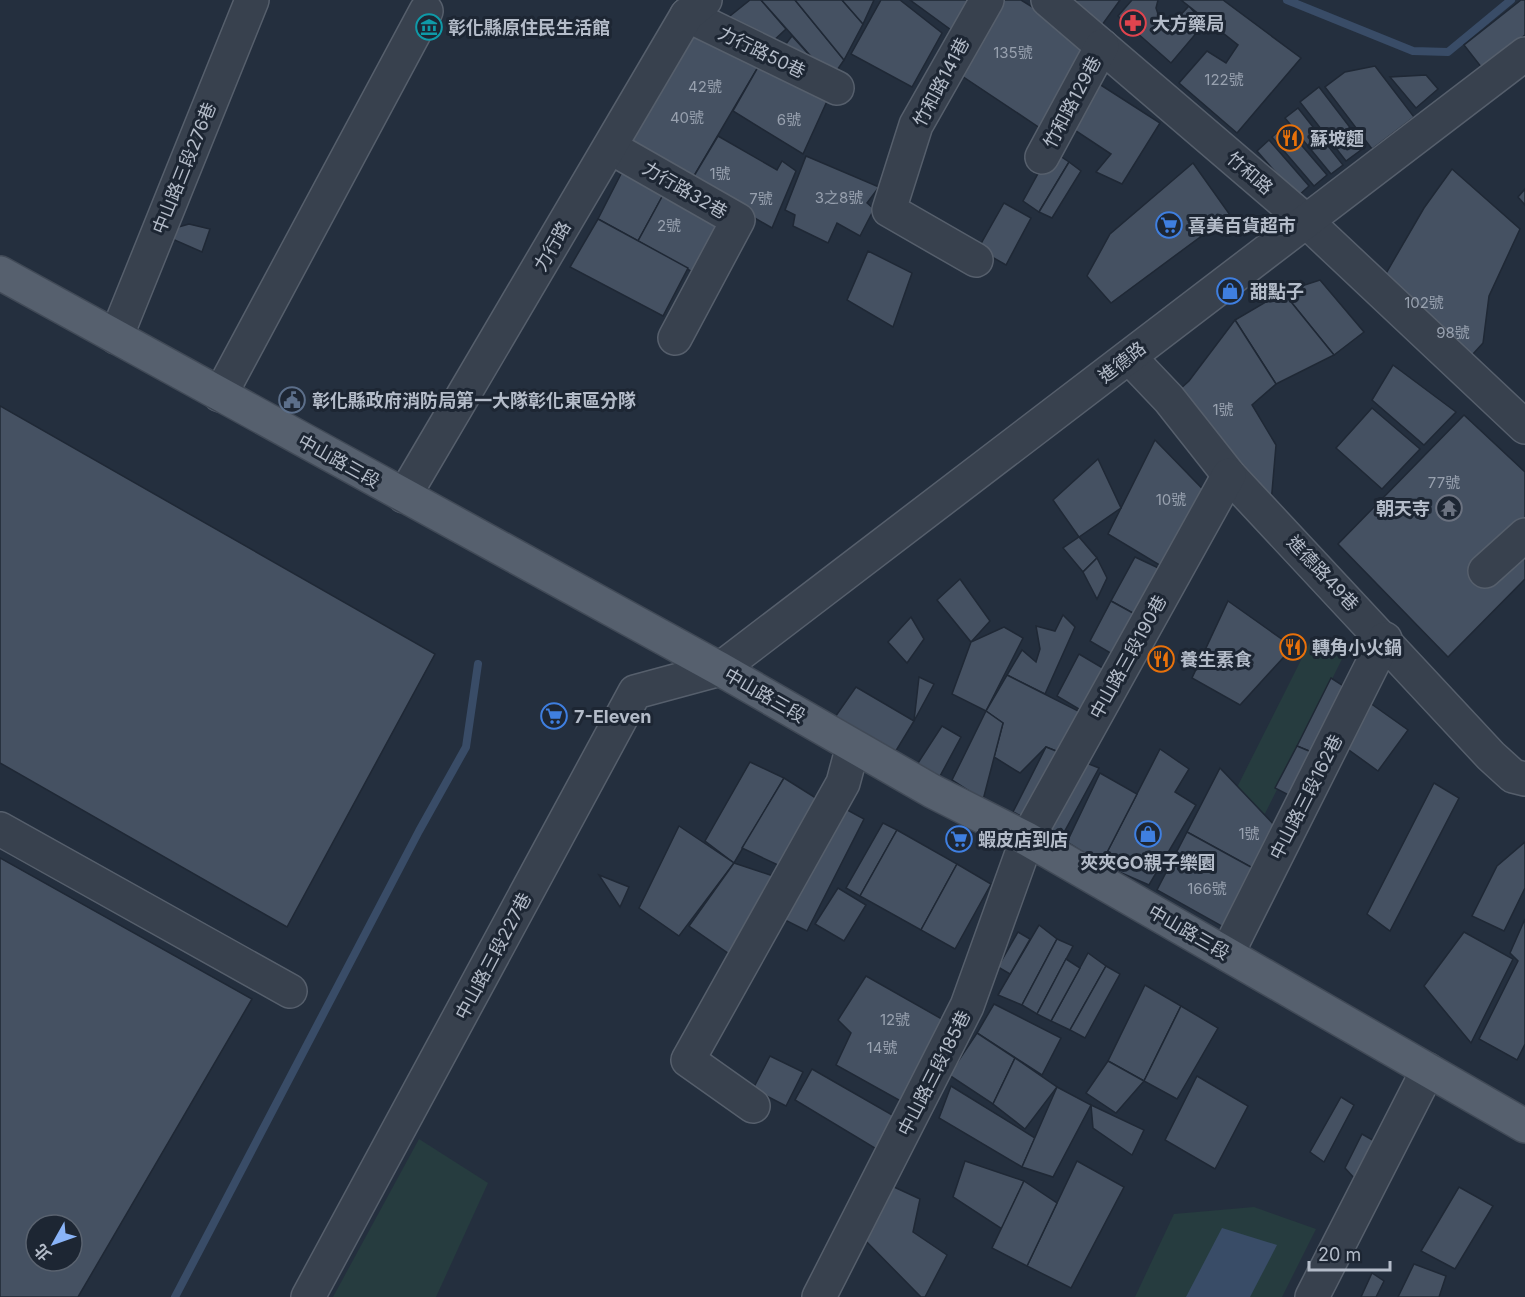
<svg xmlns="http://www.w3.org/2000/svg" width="1525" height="1297" viewBox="0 0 1525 1297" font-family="Inter,'Noto Sans TC',sans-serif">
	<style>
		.green { fill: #263c3f }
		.water { fill: #394c67 }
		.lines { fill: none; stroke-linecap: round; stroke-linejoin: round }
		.stream { stroke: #394c67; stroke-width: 8 }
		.building { fill: #455162; stroke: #1f2835; stroke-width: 1.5; fill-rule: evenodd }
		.minor-casing { stroke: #565f6c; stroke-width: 36 }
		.major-casing { stroke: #414a57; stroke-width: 36 }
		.minor { stroke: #38414e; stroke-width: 33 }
		.major { stroke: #56606e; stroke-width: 33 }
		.labels { text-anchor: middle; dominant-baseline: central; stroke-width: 6; stroke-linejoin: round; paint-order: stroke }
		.number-label { font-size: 15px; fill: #98a1af }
		.poi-label { font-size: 18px; font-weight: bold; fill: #b4bcc9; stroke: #1d2633; text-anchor: start }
		.street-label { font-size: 18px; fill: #b4bcc9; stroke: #1d2633 }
	</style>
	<rect width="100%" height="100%" fill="#242f3e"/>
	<g class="green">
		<path d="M 1311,640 L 1342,659 L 1217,910 L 1184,893 Z"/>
		<path d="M 419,1139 L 488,1183 L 436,1297 L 333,1297 Z"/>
		<path d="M 1254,1207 L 1316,1229 L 1282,1297 L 1135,1297 L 1174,1214 Z"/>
	</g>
	<path class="water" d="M 1222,1228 L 1277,1245 L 1250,1297 L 1186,1297 Z"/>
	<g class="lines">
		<g class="stream">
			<path d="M 1287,0 L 1413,51 L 1448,52 L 1511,0"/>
			<path d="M 175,1297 L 419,831 L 466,747 L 478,664"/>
		</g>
	</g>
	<g class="building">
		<path d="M 750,0 L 761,0 L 786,29 L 771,43 L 725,20 Z"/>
		<path d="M 761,0 L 795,0 L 844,60 L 831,79 Z"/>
		<path d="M 795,0 L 842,0 L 863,24 L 844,60 Z"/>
		<path d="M 842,0 L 874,0 L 863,24 Z"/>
		<path d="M 881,0 L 900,0 L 942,33 L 912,87 L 851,54 Z"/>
		<path d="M 910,0 L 978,0 L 954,32 Z"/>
		<path d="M 1002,0 L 1021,0 L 1094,45 L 1040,128 L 956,72 Z"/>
		<path d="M 1065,0 L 1120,0 L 1102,25 Z"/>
		<path d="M 1132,0 L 1158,0 L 1156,8 L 1160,20 L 1171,25 L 1189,6 L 1204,24 L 1171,63 L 1118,16 Z"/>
		<path d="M 1181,0 L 1223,0 L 1301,58 L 1237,133 L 1179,83 L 1207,51 L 1226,63 L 1238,45 Z"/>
		<path d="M 1521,0 L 1525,0 L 1525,35 L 1482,68 L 1464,45 Z"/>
		<path d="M 689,24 L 761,62 L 691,181 L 625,144 Z"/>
		<path d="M 792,36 L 831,79 L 782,49 Z"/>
		<path d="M 761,62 L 828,99 L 803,154 L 733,111 Z"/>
		<path d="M 1375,66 L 1414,117 L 1372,149 L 1325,87 L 1345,72 Z"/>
		<path d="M 1426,75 L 1438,89 L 1416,108 L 1390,77 Z"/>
		<path d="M 1093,80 L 1160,123 L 1122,184 L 1096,172 L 1111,154 L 1067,125 Z"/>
		<path d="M 1319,87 L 1365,147 L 1346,161 L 1300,102 Z"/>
		<path d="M 1298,108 L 1343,165 L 1331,174 L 1285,118 Z"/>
		<path d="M 1285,126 L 1327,175 L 1314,186 L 1272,137 Z"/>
		<path d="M 718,136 L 777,170 L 782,161 L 796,171 L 772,228 L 691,181 Z"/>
		<path d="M 1269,140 L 1309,186 L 1297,197 L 1257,151 Z"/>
		<path d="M 1051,150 L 1069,162 L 1039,212 L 1023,201 Z"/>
		<path d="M 806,156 L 879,187 L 867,203 L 874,209 L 860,236 L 837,223 L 828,243 L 793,226 L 795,215 L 785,210 Z"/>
		<path d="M 1069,162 L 1081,171 L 1052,218 L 1039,212 Z"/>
		<path d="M 1193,163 L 1230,215 L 1111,303 L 1087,276 L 1110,234 Z"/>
		<path d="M 1452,169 L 1520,229 L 1489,296 L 1483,343 L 1451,378 L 1370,301 L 1424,208 Z"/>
		<path d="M 622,172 L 663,195 L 638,241 L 598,219 Z"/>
		<path d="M 1525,189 L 1525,205 L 1518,197 Z"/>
		<path d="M 663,195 L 722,228 L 696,274 L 638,241 Z"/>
		<path d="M 1004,203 L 1031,218 L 1006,265 L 978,249 Z"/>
		<path d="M 598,219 L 688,268 L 663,316 L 570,267 Z"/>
		<path d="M 189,224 L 210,229 L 202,252 L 170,238 L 175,228 Z"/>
		<path d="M 868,251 L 912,273 L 893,327 L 847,300 Z"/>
		<path d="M 1320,280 L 1364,332 L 1334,355 L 1283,292 Z"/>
		<path d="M 1283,292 L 1334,355 L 1276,384 L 1235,320 Z"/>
		<path d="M 1235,320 L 1276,384 L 1252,405 L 1276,445 L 1270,515 L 1169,399 L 1189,381 Z"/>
		<path d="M 1393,365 L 1456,412 L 1424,445 L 1372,400 Z"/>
		<path d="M 0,406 L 435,654 L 287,927 L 0,763 Z"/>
		<path d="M 1372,408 L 1420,449 L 1382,489 L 1336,448 Z"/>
		<path d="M 1464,415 L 1525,472 L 1525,579 L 1448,657 L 1338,544 Z"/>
		<path d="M 1155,440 L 1224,511 L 1186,581 L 1108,534 Z"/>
		<path d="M 1098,459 L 1121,508 L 1079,537 L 1053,500 Z"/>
		<path d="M 1079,537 L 1097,558 L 1083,572 L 1063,548 Z"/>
		<path d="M 1135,557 L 1186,581 L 1160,628 L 1111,601 Z"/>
		<path d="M 1097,558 L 1107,578 L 1097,599 L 1083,572 Z"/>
		<path d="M 960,579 L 990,621 L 971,642 L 937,600 Z"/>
		<path d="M 1111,601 L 1160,628 L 1136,668 L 1090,641 Z"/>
		<path d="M 1228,601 L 1293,647 L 1240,705 L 1192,678 Z"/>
		<path d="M 1063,615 L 1075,627 L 1045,694 L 1007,675 L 1022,650 L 1036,662 L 1040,649 L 1036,626 L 1055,631 Z"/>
		<path d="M 911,617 L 924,639 L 907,663 L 888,642 Z"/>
		<path d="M 1004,627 L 1023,638 L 986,711 L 952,694 L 971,642 Z"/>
		<path d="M 1079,654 L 1128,683 L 1104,724 L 1057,696 Z"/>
		<path d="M 1007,675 L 1104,724 L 1086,763 L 1046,747 L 1020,773 L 994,757 L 1003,723 L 986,711 Z"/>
		<path d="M 919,677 L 934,684 L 914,721 Z"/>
		<path d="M 1331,678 L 1370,703 L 1328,759 L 1297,746 Z"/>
		<path d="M 856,687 L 914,721 L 894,754 L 833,720 Z"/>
		<path d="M 1370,703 L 1408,730 L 1378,771 L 1342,745 Z"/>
		<path d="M 986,711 L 1003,723 L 983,800 L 952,780 Z"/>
		<path d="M 942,726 L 961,737 L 932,791 L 909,777 Z"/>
		<path d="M 1297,746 L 1328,759 L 1306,804 L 1275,788 Z"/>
		<path d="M 1046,747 L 1099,768 L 1062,836 L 1013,812 Z"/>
		<path d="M 1160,749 L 1189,769 L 1175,792 L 1196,805 L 1149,885 L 1101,864 Z"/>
		<path d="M 750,762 L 784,778 L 734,863 L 705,841 Z"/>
		<path d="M 1220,768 L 1279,830 L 1260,872 L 1187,832 Z"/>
		<path d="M 1100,773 L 1137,794 L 1101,864 L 1067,842 Z"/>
		<path d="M 784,778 L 819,800 L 780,866 L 742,848 Z"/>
		<path d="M 1434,783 L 1459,798 L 1390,931 L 1367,914 Z"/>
		<path d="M 840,806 L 864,819 L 807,931 L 783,919 Z"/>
		<path d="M 883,823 L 897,830 L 860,896 L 846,888 Z"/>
		<path d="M 679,826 L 734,863 L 679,936 L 639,908 Z"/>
		<path d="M 897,830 L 957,864 L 921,930 L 860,896 Z"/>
		<path d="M 1187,832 L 1260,872 L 1234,933 L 1157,890 Z"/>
		<path d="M 1525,842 L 1525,888 L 1504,931 L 1472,916 L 1497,866 Z"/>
		<path d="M 0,858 L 252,999 L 78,1297 L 0,1297 ZM 36,1225 L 72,1225 L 72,1261 L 36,1261 Z"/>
		<path d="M 734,863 L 776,877 L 738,960 L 689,926 Z"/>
		<path d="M 957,864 L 991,884 L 955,949 L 921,930 Z"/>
		<path d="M 599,875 L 629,887 L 620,907 Z"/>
		<path d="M 838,888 L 866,905 L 844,941 L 815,924 Z"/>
		<path d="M 1525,919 L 1525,1044 L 1517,1060 L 1479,1039 L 1518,961 L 1510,953 Z"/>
		<path d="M 1039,925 L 1057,939 L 1022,1005 L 998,995 Z"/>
		<path d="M 1018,932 L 1030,939 L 1010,974 L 998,967 Z"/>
		<path d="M 1464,932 L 1513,959 L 1471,1043 L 1424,986 Z"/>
		<path d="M 1057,939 L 1073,946 L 1037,1014 L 1022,1005 Z"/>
		<path d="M 1088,953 L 1106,966 L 1070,1030 L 1051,1021 Z"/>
		<path d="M 1066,959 L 1080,968 L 1051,1021 L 1037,1014 Z"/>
		<path d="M 1106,966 L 1120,974 L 1085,1038 L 1070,1030 Z"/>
		<path d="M 866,976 L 947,1022 L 906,1104 L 836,1065 L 851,1033 L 838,1020 Z"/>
		<path d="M 1145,985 L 1181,1006 L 1144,1081 L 1108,1061 Z"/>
		<path d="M 994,1004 L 1061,1038 L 1042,1075 L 977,1033 Z"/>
		<path d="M 1181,1006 L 1218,1028 L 1177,1099 L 1144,1081 Z"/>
		<path d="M 977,1033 L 1015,1058 L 993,1104 L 949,1075 Z"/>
		<path d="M 770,1056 L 803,1072 L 786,1106 L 753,1089 Z"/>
		<path d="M 1015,1058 L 1057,1087 L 1025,1129 L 993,1104 Z"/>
		<path d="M 1108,1061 L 1144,1081 L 1116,1113 L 1086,1093 Z"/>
		<path d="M 812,1069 L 894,1116 L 878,1150 L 795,1100 Z"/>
		<path d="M 1197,1076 L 1248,1106 L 1215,1169 L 1165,1140 Z"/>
		<path d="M 951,1086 L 1035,1138 L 1022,1167 L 939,1118 Z"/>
		<path d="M 1057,1087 L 1091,1105 L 1053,1177 L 1022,1167 Z"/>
		<path d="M 1341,1097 L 1354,1105 L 1324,1162 L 1310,1152 Z"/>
		<path d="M 1091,1105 L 1144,1130 L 1132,1155 L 1093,1128 Z"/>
		<path d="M 1362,1134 L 1376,1142 L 1356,1180 L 1345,1168 Z"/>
		<path d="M 965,1161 L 1024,1181 L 1002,1229 L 953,1197 Z"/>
		<path d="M 1077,1161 L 1124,1187 L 1071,1288 L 1027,1266 Z"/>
		<path d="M 881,1181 L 920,1199 L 913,1232 L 947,1255 L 925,1297 L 921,1297 L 859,1234 Z"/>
		<path d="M 1024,1181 L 1057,1203 L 1027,1266 L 992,1248 Z"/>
		<path d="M 1459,1187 L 1493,1206 L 1455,1269 L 1421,1251 Z"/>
		<path d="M 1414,1264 L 1446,1276 L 1439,1297 L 1398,1297 Z"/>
		<path d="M 1372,1273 L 1384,1281 L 1376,1297 L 1361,1297 Z"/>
	</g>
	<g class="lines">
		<g class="minor-casing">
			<g id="minor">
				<path d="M 1048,0 L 1305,220 L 1525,427"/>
				<path d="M 687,15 L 837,88"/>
				<path d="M 610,147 L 738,220 L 675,338"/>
				<path d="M 1042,157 L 1102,46"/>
				<path d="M 976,260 L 889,210 L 916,125 L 987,0"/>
				<path d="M 116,337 L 252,0"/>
				<path d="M 1129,357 L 1169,399 L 1229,475 L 1491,756 L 1513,776 L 1525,779"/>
				<path d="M 220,395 L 426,11"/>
				<path d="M 404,496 L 687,15 L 705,0"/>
				<path d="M 1485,571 L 1525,535"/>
				<path d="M 0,829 L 290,991"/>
				<path d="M 1227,954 L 1385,639"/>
				<path d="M 753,1106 L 688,1060 L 843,783 L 853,746"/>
				<path d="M 308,1297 L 635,692 L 720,669 L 1525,54"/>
				<path d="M 819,1297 L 967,1006 L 1027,839 L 1229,475"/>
				<path d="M 1312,1297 L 1428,1070"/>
			</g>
		</g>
		<g class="major-casing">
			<path id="major" d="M 0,273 L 720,669 L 932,791 L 1027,839 L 1525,1126"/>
		</g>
		<use href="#minor" class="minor"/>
		<use href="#major" class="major"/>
	</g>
	<defs>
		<g id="pharmacy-ring" transform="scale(1.35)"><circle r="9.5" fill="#1d2633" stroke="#e0444e" stroke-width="1.5"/><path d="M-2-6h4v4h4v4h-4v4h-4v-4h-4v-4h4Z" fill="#e0444e"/></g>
		<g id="museum-ring" transform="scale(1.35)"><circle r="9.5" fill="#1d2633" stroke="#0f9aa8" stroke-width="1.5"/><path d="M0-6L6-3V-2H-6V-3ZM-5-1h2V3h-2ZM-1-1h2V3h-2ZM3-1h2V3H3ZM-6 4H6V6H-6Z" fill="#0f9aa8"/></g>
		<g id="restaurant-ring" transform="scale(1.35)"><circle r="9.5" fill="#1d2633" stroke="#e8710a" stroke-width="1.5"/><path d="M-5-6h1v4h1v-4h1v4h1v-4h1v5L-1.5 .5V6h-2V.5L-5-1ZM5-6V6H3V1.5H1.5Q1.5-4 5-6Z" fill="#e8710a"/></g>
		<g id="supermarket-ring" transform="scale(1.35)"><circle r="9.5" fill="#1d2633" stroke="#3f7fe0" stroke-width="1.5"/><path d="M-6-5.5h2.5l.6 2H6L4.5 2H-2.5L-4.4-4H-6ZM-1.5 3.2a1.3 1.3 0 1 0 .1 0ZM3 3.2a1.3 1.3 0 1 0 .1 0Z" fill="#3f7fe0"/></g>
		<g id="shop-ring" transform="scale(1.35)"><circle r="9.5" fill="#1d2633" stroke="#3f7fe0" stroke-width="1.5"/><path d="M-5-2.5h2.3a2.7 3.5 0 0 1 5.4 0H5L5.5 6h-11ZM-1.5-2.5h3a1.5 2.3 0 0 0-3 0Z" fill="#3f7fe0"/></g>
		<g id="civic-ring" transform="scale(1.35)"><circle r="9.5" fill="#1d2633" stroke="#5c6f8a" stroke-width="1.5"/><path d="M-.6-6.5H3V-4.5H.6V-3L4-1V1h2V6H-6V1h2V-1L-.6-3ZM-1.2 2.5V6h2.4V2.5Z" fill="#5c6f8a"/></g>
		<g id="temple-ring" transform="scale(1.35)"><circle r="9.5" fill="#1d2633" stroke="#6b7280" stroke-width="1.5"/><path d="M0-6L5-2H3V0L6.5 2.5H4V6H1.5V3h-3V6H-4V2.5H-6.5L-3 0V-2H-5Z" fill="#6b7280"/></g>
	</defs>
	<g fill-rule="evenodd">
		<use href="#pharmacy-ring" x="1133" y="23"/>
		<use href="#museum-ring" x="429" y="27"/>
		<use href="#restaurant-ring" x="1290" y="138"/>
		<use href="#supermarket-ring" x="1169" y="225"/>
		<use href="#shop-ring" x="1230" y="291"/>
		<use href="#civic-ring" x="292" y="400"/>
		<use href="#temple-ring" x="1449" y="508"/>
		<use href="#restaurant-ring" x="1293" y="647"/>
		<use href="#restaurant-ring" x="1161" y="659"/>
		<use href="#supermarket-ring" x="554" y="716"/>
		<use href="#shop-ring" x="1148" y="834"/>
		<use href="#supermarket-ring" x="959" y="839"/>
	</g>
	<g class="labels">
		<g class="number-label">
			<text x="1013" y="52">135號</text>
			<text x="1224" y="79">122號</text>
			<text x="705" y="86">42號</text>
			<text x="687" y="117">40號</text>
			<text x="789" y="119">6號</text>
			<text x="720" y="173">1號</text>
			<text x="839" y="197">3之8號</text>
			<text x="761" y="198">7號</text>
			<text x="669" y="225">2號</text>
			<text x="1424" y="302">102號</text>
			<text x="1453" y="332">98號</text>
			<text x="1223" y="409">1號</text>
			<text x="1444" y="482">77號</text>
			<text x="1171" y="499">10號</text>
			<text x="1249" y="833">1號</text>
			<text x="1207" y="888">166號</text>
			<text x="895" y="1019">12號</text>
			<text x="882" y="1047">14號</text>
		</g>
		<g class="poi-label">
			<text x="1152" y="23">大方藥局</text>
			<text x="448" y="27">彰化縣原住民生活館</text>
			<text x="1310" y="138">蘇坡麵</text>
			<text x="1188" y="225">喜美百貨超市</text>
			<text x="1250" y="291">甜點子</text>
			<text x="312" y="400">彰化縣政府消防局第一大隊彰化東區分隊</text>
			<text x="1430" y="508" text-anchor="end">朝天寺</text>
			<text x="1312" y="647">轉角小火鍋</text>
			<text x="1180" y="659">養生素食</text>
			<text x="574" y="716">7-Eleven</text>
			<text x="978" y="839">蝦皮店到店</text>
			<text x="1148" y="862" text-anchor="middle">夾夾GO親子樂園</text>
		</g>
		<g class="street-label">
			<text transform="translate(762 52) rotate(26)">力行路50巷</text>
			<text transform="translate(941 82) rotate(-62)">竹和路141巷</text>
			<text transform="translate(1072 102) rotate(-62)">竹和路129巷</text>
			<text transform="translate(184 168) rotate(-68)">中山路三段276巷</text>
			<text transform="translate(1250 173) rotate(41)">竹和路</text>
			<text transform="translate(685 190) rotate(30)">力行路32巷</text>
			<text transform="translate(552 246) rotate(-60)">力行路</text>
			<text transform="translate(1122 362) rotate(-38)">進德路</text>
			<text transform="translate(339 461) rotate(29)">中山路三段</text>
			<text transform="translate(1323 573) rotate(47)">進德路49巷</text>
			<text transform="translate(1128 657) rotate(-61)">中山路三段190巷</text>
			<text transform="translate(765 695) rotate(30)">中山路三段</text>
			<text transform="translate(1306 797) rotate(-63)">中山路三段162巷</text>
			<text transform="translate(1189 932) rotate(30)">中山路三段</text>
			<text transform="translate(493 956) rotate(-62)">中山路三段227巷</text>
			<text transform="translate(934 1073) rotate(-63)">中山路三段185巷</text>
		</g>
	</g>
	<g transform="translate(54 1243) rotate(230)"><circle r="28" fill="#1d2633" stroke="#59626f" stroke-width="1.5"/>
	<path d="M0-4.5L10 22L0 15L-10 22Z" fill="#8ab4f8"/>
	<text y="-9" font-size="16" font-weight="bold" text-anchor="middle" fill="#b4bcc9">北</text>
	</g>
	<path d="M1309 1261v9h81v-9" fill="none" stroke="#b4bcc9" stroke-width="3"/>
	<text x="1318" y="1261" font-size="18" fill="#b4bcc9" stroke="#1d2633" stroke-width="4.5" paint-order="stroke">20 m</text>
</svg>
